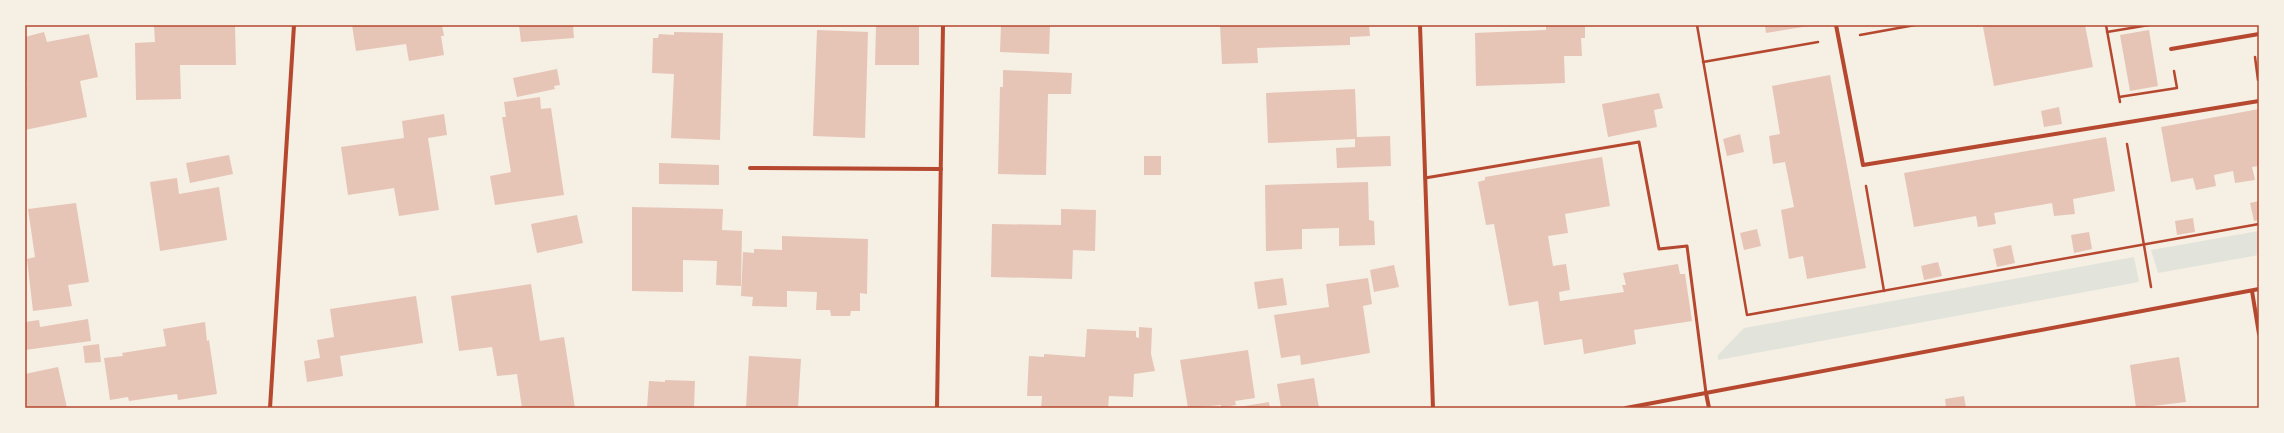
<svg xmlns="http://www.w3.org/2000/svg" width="2284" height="433" viewBox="0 0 2284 433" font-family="Lato,sans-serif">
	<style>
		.green { fill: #e2e4dc }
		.building { fill: #e6c5b7 }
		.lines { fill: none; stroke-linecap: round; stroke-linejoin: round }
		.path { stroke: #b5482f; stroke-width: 2.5 }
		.service { stroke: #b5482f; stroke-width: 3 }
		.minor { stroke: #b5482f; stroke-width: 4 }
		.neatline { fill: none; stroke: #b5482f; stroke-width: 1.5 }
	</style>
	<rect width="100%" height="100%" fill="#f6efe4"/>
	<g class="green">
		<path d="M 2259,231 L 2259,255 L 2158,273 L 2151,250 Z"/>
		<path d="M 2134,257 L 2139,282 L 1718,360 L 1718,355 L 1744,328 Z"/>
	</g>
	<g class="building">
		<path d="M 154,25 L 235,25 L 236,65 L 180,65 L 181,99 L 136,100 L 135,43 L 155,42 Z"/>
		<path d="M 352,25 L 442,25 L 444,36 L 441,36 L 444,55 L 409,61 L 406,44 L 356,51 Z"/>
		<path d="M 519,25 L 573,25 L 574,38 L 521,42 Z"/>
		<path d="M 876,25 L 919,25 L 919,65 L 875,65 Z"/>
		<path d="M 1001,25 L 1050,25 L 1049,54 L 1000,52 Z"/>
		<path d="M 1220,25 L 1369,25 L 1370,36 L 1350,37 L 1350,45 L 1257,48 L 1258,63 L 1222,64 Z"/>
		<path d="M 1546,25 L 1585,25 L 1585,38 L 1581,38 L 1582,56 L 1564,56 L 1565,83 L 1476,86 L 1475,33 L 1546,30 Z"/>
		<path d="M 1765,25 L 1809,25 L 1809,26 L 1766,33 Z"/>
		<path d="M 1992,25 L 2085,25 L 2093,67 L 1994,86 L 1983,27 Z"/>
		<path d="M 817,30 L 868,32 L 865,138 L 813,136 Z"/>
		<path d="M 2149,30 L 2158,86 L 2130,91 L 2120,35 Z"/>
		<path d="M 44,32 L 47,42 L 89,34 L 98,77 L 80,81 L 87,117 L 25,130 L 25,85 L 27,85 L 25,73 L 25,37 Z"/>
		<path d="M 674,32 L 723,33 L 720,140 L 671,138 L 674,74 L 652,73 L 653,38 L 658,38 L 659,34 L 674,35 Z"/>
		<path d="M 557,69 L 560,85 L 554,86 L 555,89 L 517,97 L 513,78 Z"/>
		<path d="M 1003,70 L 1072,73 L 1071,94 L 1048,94 L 1046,175 L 998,174 L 1000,87 L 1003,87 Z"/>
		<path d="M 1830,75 L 1866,268 L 1807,279 L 1803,256 L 1789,259 L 1781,210 L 1794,207 L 1785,162 L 1773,164 L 1769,136 L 1780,134 L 1772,86 Z"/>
		<path d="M 1355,89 L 1357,137 L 1390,136 L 1391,166 L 1337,168 L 1336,148 L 1355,147 L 1355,139 L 1268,143 L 1266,93 Z"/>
		<path d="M 1659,93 L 1663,108 L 1654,110 L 1657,127 L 1608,137 L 1602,104 Z"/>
		<path d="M 540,97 L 541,109 L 551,108 L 564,195 L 495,205 L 490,176 L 511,172 L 502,117 L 506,117 L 504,102 Z"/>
		<path d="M 2059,107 L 2062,124 L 2044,127 L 2041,111 Z"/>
		<path d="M 2259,109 L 2259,166 L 2252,167 L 2255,180 L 2235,183 L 2233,171 L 2214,175 L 2216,186 L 2196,190 L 2193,178 L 2171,182 L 2161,127 Z"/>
		<path d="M 444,114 L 447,135 L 428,138 L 439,210 L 399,216 L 394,188 L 348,195 L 341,147 L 404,138 L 402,121 Z"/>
		<path d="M 1740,134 L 1744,152 L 1727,156 L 1723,139 Z"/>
		<path d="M 2106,137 L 2115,191 L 2073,199 L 2075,214 L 2054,216 L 2052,203 L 1994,213 L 1996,224 L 1978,227 L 1976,216 L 1914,227 L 1904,173 Z"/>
		<path d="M 229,155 L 233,174 L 190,183 L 186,163 Z"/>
		<rect x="1144" y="156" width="17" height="19"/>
		<path d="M 1602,157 L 1610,206 L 1565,214 L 1568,233 L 1548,236 L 1553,266 L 1566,264 L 1570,290 L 1559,292 L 1560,301 L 1624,292 L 1622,285 L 1626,285 L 1623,273 L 1678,264 L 1680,274 L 1685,274 L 1692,321 L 1634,330 L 1636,344 L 1584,354 L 1582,339 L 1544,345 L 1538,301 L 1509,306 L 1494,224 L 1486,225 L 1478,182 L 1485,180 L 1485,177 Z"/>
		<path d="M 659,163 L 719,165 L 719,185 L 659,184 Z"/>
		<path d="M 177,178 L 179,194 L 219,187 L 227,240 L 160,251 L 150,182 Z"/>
		<path d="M 1368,182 L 1369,220 L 1374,221 L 1375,245 L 1339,246 L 1339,228 L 1302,229 L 1302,249 L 1266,251 L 1265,185 Z"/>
		<path d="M 2259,201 L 2259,220 L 2254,221 L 2250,203 Z"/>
		<path d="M 76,203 L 89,282 L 68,285 L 72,306 L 33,311 L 27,259 L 35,257 L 28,209 Z"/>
		<path d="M 632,207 L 723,209 L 722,230 L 742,231 L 741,286 L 716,285 L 717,261 L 683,260 L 683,292 L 632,291 Z"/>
		<path d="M 1061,209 L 1096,210 L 1095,251 L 1073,250 L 1072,279 L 991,277 L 992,224 L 1061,225 Z"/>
		<path d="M 577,215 L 583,243 L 537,253 L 531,224 Z"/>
		<path d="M 2193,218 L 2195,232 L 2177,235 L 2175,221 Z"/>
		<path d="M 1757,229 L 1761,246 L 1744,250 L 1740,233 Z"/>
		<path d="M 2089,232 L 2092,249 L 2074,253 L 2071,235 Z"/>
		<path d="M 782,236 L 868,239 L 867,294 L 860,293 L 860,311 L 851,311 L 850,316 L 831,316 L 830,310 L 816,310 L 817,292 L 787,291 L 787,307 L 752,306 L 753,297 L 741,296 L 743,252 L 754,253 L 754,249 L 782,250 Z"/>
		<path d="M 2011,245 L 2015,263 L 1997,267 L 1993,249 Z"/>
		<path d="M 1938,262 L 1942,276 L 1924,280 L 1921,266 Z"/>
		<path d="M 1394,265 L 1399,287 L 1374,292 L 1370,270 Z"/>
		<path d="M 1283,278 L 1287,305 L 1258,309 L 1254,282 Z"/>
		<path d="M 1368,278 L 1372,304 L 1363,306 L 1370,353 L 1301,365 L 1300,355 L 1281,358 L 1274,315 L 1329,307 L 1326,284 Z"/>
		<path d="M 531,284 L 540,341 L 564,337 L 575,408 L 522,408 L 517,374 L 497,376 L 492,347 L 459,351 L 451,296 Z"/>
		<path d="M 416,296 L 423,343 L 340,356 L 343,376 L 307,382 L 304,361 L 320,358 L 317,340 L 334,337 L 330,309 Z"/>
		<path d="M 88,319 L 91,341 L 25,350 L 25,322 L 39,320 L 40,327 Z"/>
		<path d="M 205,322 L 207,341 L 209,340 L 217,394 L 178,400 L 177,394 L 129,401 L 128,397 L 110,400 L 104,358 L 123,356 L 122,353 L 166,346 L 163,329 Z"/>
		<path d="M 1139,327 L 1152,328 L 1151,354 L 1155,371 L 1134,374 L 1133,397 L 1109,396 L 1108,408 L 1041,408 L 1042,396 L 1027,396 L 1029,356 L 1044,357 L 1044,354 L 1085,357 L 1087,329 L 1136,331 L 1136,337 L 1139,338 Z"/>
		<path d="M 99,344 L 101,362 L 85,363 L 83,346 Z"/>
		<path d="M 1248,350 L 1255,398 L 1235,401 L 1236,405 L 1221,408 L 1221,405 L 1188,408 L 1180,360 Z"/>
		<path d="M 749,356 L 801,359 L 798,408 L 746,408 Z"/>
		<path d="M 2179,357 L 2186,402 L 2136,408 L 2130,365 Z"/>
		<path d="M 58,367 L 67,408 L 25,408 L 25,374 Z"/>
		<path d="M 1314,378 L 1319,408 L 1281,408 L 1277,384 Z"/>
		<path d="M 665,380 L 695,381 L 694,408 L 647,408 L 649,381 L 665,382 Z"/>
		<path d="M 1964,396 L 1966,408 L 1946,408 L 1945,399 Z"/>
		<path d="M 1269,402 L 1270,408 L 1239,408 L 1239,407 Z"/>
	</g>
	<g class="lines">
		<g class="path">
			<path d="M 1697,25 L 1747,315 L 2259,224"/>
			<path d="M 2106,25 L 2120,102"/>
			<path d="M 2107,32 L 2149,25"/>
			<path d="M 1860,35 L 1915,25"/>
			<path d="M 2255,57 L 2258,80"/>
			<path d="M 1703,62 L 1818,42"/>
			<path d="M 2119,97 L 2177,88 L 2174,71"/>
			<path d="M 2127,144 L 2151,287"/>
			<path d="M 1866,186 L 1884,291"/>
		</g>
		<path class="service" d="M 1425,178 L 1639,142 L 1659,249 L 1687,246 L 1706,393"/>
		<g class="minor">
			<path d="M 1420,25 L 1433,408"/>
			<path d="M 1836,25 L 1863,165 L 2259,101"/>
			<path d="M 2171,49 L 2259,34"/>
			<path d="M 750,168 L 941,169"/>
			<path d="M 2252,291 L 2259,334"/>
			<path d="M 1706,393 L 1709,408"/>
			<path d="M 270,408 L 294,25"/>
			<path d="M 937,408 L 943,25"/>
			<path d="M 1626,408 L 2259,289"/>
		</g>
	</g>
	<rect width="2284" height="433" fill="none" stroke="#f6efe4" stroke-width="52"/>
	<rect x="26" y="26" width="2232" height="381" class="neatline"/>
</svg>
